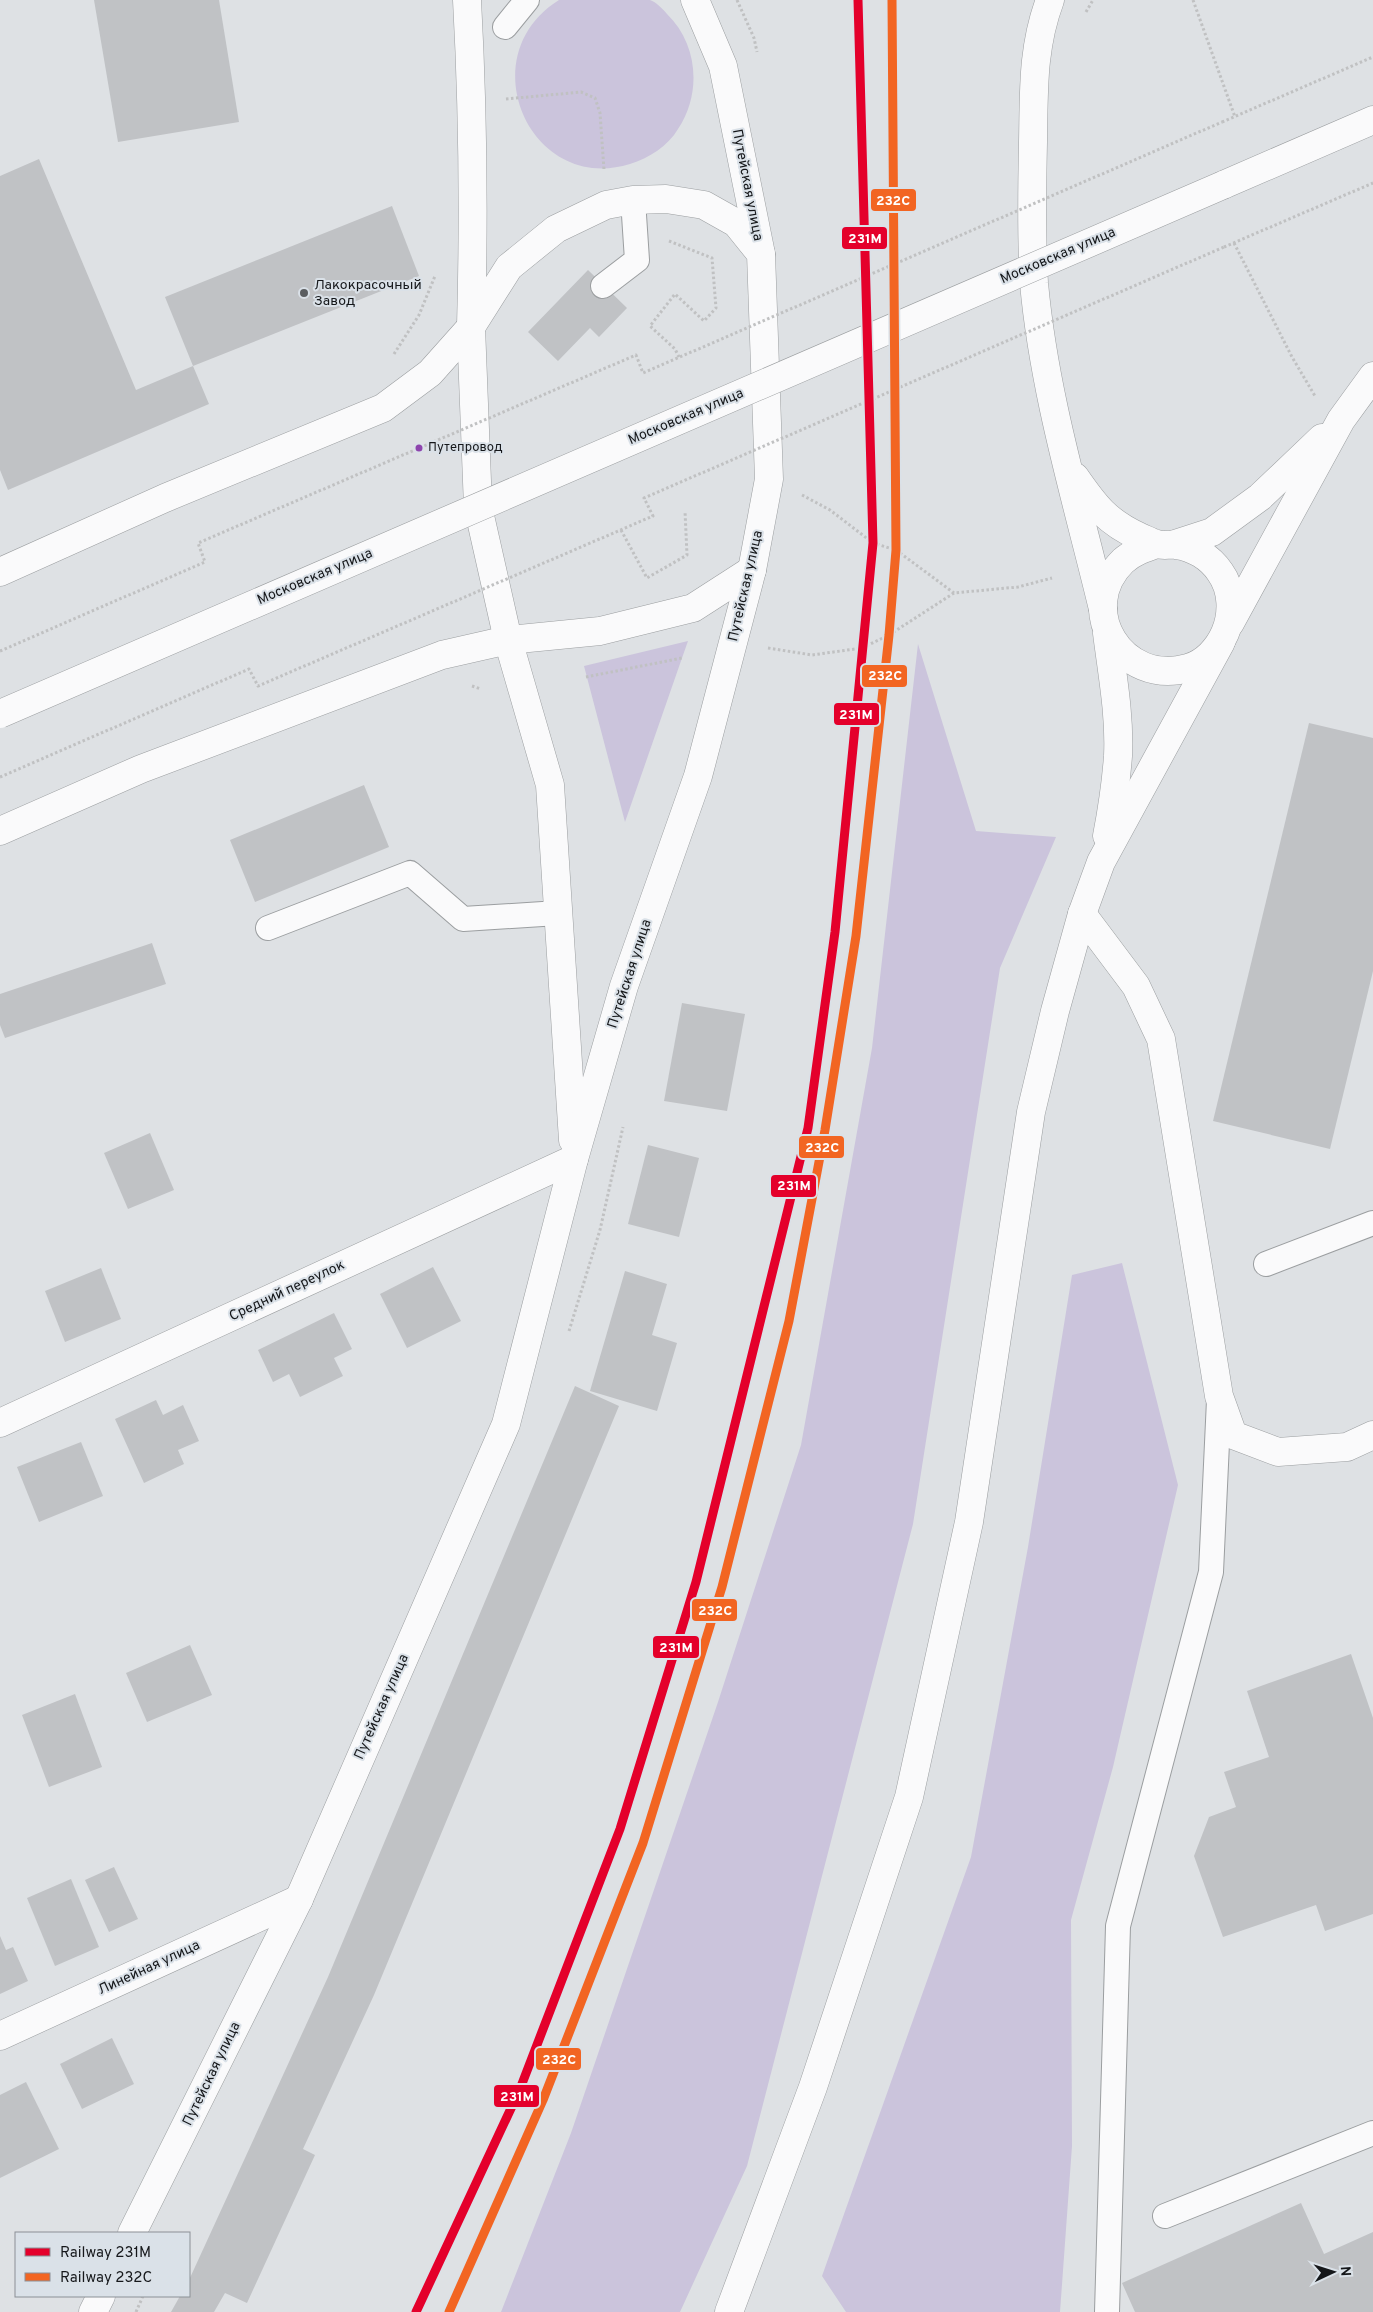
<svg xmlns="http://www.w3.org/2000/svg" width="1373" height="2312" viewBox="0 0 1373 2312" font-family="Overpass,sans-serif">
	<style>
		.green { fill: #cbc4dc }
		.building { fill: #c0c2c5 }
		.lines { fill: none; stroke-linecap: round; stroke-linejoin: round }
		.service-casing { stroke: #9b9ea0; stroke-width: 26 }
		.minor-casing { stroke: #9b9ea0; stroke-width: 29 }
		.tertiary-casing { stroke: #9b9ea0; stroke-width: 29 }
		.secondary-casing { stroke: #9b9ea0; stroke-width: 29 }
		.primary-casing { stroke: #9b9ea0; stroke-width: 29 }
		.path { stroke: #c0c1c2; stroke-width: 3; stroke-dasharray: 2.5 2.5; stroke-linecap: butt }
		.service { stroke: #fafafb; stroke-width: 24 }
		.minor { stroke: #fafafb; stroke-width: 28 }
		.tertiary { stroke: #fafafb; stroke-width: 28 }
		.secondary { stroke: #fafafb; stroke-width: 28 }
		.primary { stroke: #fafafb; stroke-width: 28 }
		.primary-bridge-casing { stroke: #9b9ea0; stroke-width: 29; stroke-linecap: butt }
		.path-bridge { stroke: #c0c1c2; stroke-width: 3; stroke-dasharray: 2.5 2.5; stroke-linecap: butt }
		.primary-bridge { stroke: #fafafb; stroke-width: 28 }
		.rail-1-casing { stroke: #dae1e8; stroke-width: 12 }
		.rail-2-casing { stroke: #dae1e8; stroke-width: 12 }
		.rail-1 { stroke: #e4002b; stroke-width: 9 }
		.rail-2 { stroke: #f26522; stroke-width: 9 }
		.poi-dot { fill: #5b5e61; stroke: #dae1e8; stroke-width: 2 }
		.bus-dot { fill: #8e44ad; stroke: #dae1e8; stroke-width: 2 }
		.labels { text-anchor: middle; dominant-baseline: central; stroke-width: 4; stroke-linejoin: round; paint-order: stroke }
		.bus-label { font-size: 13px; fill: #15171a; stroke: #dae1e8; text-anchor: start }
		.street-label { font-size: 14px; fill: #15171a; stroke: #dae1e8 }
		.poi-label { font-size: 14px; fill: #15171a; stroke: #dae1e8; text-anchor: start }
		.line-badge { stroke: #dae1e8; stroke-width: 2 }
		.badge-label { font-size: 14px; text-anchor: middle; font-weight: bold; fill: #fff }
	</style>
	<rect width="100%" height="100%" fill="#dee1e4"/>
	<g class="green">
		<path d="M 559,0 C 581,0 604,0 627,0 C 633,0 643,0 650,0 C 656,2 663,9 667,14 C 698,44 702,93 678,129 C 668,146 649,158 630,164 C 530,195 469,56 559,0 Z"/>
		<path d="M 688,641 L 682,658 L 625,822 L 584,666 Z"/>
		<path d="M 918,644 L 976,831 L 1056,837 L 1000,968 L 913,1524 L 747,2166 L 680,2312 L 501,2312 L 571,2133 L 718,1702 L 801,1445 L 872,1048 Z"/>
		<path d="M 1122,1263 L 1178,1485 L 1113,1767 L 1071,1920 L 1072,2146 L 1060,2312 L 846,2312 L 822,2276 L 971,1857 L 1028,1547 L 1072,1275 Z"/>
	</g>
	<g class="building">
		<path d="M 94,0 L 219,0 L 239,122 L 118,142 Z"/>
		<path d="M 39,159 L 136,390 L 193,366 L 209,404 L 8,490 L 0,470 L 0,176 Z"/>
		<path d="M 392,206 L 419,276 L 193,366 L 165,297 Z"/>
		<path d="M 588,270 L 627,308 L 599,337 L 590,328 L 558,361 L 528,332 Z"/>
		<path d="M 1309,723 L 1373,738 L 1373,971 L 1330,1149 L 1213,1121 Z"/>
		<path d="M 364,785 L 389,847 L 255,902 L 230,840 Z"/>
		<path d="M 152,943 L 166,984 L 5,1038 L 0,1025 L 0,994 Z"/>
		<path d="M 682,1003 L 745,1014 L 727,1111 L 664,1101 Z"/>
		<path d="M 150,1133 L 174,1190 L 128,1209 L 104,1153 Z"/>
		<path d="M 648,1145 L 699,1158 L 679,1237 L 628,1224 Z"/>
		<path d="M 433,1267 L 461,1321 L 407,1348 L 380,1294 Z"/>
		<path d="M 101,1268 L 121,1319 L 65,1342 L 45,1291 Z"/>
		<path d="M 625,1271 L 667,1284 L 652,1335 L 677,1343 L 657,1411 L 590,1391 Z"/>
		<path d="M 334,1313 L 352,1349 L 334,1358 L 343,1376 L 300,1397 L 289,1374 L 273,1382 L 258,1350 Z"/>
		<path d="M 575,1386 L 619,1406 L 374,1995 L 303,2149 L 315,2155 L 247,2303 L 225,2293 L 214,2312 L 171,2312 L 180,2296 L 189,2296 L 189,2280 L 328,1977 Z"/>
		<path d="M 156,1400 L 163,1415 L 183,1405 L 199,1441 L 178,1450 L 184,1464 L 144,1483 L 115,1419 Z"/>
		<path d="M 81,1442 L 103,1496 L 39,1522 L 17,1467 Z"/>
		<path d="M 190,1645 L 212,1695 L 147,1722 L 126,1673 Z"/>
		<path d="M 1351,1654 L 1373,1718 L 1373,1914 L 1325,1931 L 1316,1905 L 1223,1937 L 1194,1856 L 1209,1817 L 1236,1807 L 1224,1772 L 1269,1757 L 1247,1691 Z"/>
		<path d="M 75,1694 L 102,1767 L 49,1787 L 22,1715 Z"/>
		<path d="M 114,1867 L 138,1919 L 109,1932 L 85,1880 Z"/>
		<path d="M 71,1879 L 99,1947 L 55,1966 L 27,1898 Z"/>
		<path d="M 0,1936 L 6,1950 L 13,1947 L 28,1981 L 0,1994 Z"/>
		<path d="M 112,2038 L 134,2084 L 82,2109 L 60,2064 Z"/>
		<path d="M 26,2082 L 59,2149 L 0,2178 L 0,2095 Z"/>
		<path d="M 1301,2203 L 1324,2254 L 1373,2232 L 1373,2312 L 1135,2312 L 1122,2283 Z"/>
	</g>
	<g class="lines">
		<g class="service-casing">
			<g id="service">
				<path d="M 505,27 L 527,0"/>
				<path d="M 603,286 L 637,260 L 633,200"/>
				<path d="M 268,928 L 410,873 L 463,919 L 558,913"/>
				<path d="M 1266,1264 L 1373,1223"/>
				<path d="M 1165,2216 L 1373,2133"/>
				<path d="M 1107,2312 L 1118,1926 L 1211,1572 L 1219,1400"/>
			</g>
		</g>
		<g class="minor-casing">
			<g id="minor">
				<path d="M 1082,914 L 1136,986 L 1161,1039 L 1219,1396 L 1233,1435 L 1278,1452 L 1347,1447 L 1373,1435"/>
				<path d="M 0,1423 L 574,1159"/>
				<path d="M 0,2036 L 299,1899"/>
			</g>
		</g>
		<g class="tertiary-casing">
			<g id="tertiary">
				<path d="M 467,0 C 473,109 474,218 471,327"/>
				<path d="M 695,0 L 723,66 L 761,254"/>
			</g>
		</g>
		<g class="secondary-casing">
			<g id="secondary">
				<path d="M 1050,0 C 1032,48 1034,92 1033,142 C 1032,188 1031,236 1034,283 C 1044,394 1077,501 1103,609"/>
				<path d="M 471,327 L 478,507 L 508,640 L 550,785 L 573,1140"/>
				<path d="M 1075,477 C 1095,506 1107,522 1140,537 C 1145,539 1152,543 1157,544 C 1163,546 1170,544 1176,545 C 1193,547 1210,557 1220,572 C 1233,590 1233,614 1225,633 C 1218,649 1205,663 1188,668 C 1122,687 1074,609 1123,561 C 1133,552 1145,548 1157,544"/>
				<path d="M 1175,544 L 1212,532 L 1260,497 L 1322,438"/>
				<path d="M 0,572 L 165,498 L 383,408 L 430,373 L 471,327 L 509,267 L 556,229 L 606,205 L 633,200 L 666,199 L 704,205 L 736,223 L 761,254 L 769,479 L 752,570 L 698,776 L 624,986 L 574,1159 L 506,1424 L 299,1899 L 132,2233"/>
				<path d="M 1230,623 L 1341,420 L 1373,376"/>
				<path d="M 0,831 L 141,769 L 442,655 L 508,640 L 600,631 L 693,608 L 752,570"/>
				<path d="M 1107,836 C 1112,810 1116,783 1118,756 C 1120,715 1112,673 1107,633"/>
				<path d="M 93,2312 L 101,2296"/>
				<path d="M 729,2312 L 813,2087 L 909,1797 L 969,1522 L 1031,1112 L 1055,1011 L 1082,914 L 1101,862 L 1221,642"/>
			</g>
		</g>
		<g class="primary-casing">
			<path id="primary" d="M 1223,185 L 1373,120"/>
		</g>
		<g class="path">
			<path d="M 737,0 L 754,38 L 757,52"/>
			<path d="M 1193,0 L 1235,117"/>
			<path d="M 1086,12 L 1093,0"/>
			<path d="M 506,99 L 581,92 L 595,98 L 600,113 L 604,170"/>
			<path d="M 1222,122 L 1373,57"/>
			<path d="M 669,241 L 712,258 L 716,308 L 704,321 L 675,294 L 650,326 L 675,349 L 679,357"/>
			<path d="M 1234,243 L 1292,357 L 1315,396"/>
			<path d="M 1224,247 L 1373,183"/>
			<path d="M 394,354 L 419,315 L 435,276"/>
			<path d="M 802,495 L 830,510 L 873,543 L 896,550 L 954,593"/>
			<path d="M 621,530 L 647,578 L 687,555 L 685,511"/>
			<path d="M 768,648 L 812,655 L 862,648 L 889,635 L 954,593 L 1018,587 L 1052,578"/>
			<path d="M 586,677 L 682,658"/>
			<path d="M 472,686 L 481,689"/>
			<path d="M 569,1331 L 600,1230 L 623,1127"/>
			<path d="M 136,2312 L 143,2296"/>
		</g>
		<use href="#service" class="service"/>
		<use href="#minor" class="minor"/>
		<use href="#tertiary" class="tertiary"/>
		<use href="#secondary" class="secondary"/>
		<use href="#primary" class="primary"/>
		<g class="primary-bridge-casing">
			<path id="primary-bridge" d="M 0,714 L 1223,185"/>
		</g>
		<g class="path-bridge">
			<path d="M 0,651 L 205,562 L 198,543 L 636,355 L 643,373 L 1222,122"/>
			<path d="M 0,777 L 249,669 L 258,686 L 653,516 L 644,498 L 1224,247"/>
		</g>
		<use href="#primary-bridge" class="primary-bridge"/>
		<g class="rail-1-casing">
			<path id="rail-1" d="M 416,2312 L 520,2089 L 620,1829 L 696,1582 L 808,1128 L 835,932 L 873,543 L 858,0"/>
		</g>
		<g class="rail-2-casing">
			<path id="rail-2" d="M 449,2312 L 543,2100 L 643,1843 L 722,1587 L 789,1321 L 825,1130 L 856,936 L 889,635 L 896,550 L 892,0"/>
		</g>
		<use href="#rail-1" class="rail-1"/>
		<use href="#rail-2" class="rail-2"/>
	</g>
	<circle class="poi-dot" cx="304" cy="293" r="5"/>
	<circle class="bus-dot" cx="419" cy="448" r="4.5"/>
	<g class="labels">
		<g class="bus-label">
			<text x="428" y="448">Путепровод</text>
		</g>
		<g class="street-label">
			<text transform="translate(747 185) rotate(79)">Путейская улица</text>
			<text transform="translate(1058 256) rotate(-23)">Московская улица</text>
			<text transform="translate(686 417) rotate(-23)">Московская улица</text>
			<text transform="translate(315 577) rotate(-23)">Московская улица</text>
			<text transform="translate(746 586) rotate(-77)">Путейская улица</text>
			<text transform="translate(630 974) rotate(-72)">Путейская улица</text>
			<text transform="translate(287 1291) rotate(-25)">Средний переулок</text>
			<text transform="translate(382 1707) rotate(-66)">Путейская улица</text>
			<text transform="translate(149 1968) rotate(-25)">Линейная улица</text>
			<text transform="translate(212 2074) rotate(-64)">Путейская улица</text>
		</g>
		<g class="poi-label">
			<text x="314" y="285">Лакокрасочный<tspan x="314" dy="16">Завод</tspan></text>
		</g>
	</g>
	<g class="line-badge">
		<rect x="870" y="188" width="47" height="24" rx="5" fill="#f26522"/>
		<rect x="841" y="226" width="47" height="24" rx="5" fill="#e4002b"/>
		<rect x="861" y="664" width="47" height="24" rx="5" fill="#f26522"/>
		<rect x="833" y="702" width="47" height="24" rx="5" fill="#e4002b"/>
		<rect x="798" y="1135" width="47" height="24" rx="5" fill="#f26522"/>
		<rect x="770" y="1174" width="47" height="24" rx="5" fill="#e4002b"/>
		<rect x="691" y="1598" width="47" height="24" rx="5" fill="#f26522"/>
		<rect x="652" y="1635" width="48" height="24" rx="5" fill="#e4002b"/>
		<rect x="535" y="2047" width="47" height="24" rx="5" fill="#f26522"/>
		<rect x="493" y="2084" width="47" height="24" rx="5" fill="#e4002b"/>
	</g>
	<g class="badge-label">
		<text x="893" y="205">232C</text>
		<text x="865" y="243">231М</text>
		<text x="885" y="680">232C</text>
		<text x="856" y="719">231М</text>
		<text x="822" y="1152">232C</text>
		<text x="794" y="1190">231М</text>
		<text x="715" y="1615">232C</text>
		<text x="676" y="1652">231М</text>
		<text x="559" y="2064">232C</text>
		<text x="517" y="2101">231М</text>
	</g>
	<rect x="15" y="2232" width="175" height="65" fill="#dae1e8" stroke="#8b9096"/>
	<rect x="25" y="2248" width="25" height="8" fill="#e4002b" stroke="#8b9096"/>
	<text x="60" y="2257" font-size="15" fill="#15171a">Railway 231М</text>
	<rect x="25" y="2273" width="25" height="8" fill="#f26522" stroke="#8b9096"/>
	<text x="60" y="2282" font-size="15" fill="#15171a">Railway 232C</text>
	<g transform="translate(1333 2272) rotate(86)" stroke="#dae1e8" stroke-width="4" paint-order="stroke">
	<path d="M0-4L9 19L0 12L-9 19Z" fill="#15171a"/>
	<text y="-8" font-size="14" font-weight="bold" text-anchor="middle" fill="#15171a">N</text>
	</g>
</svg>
